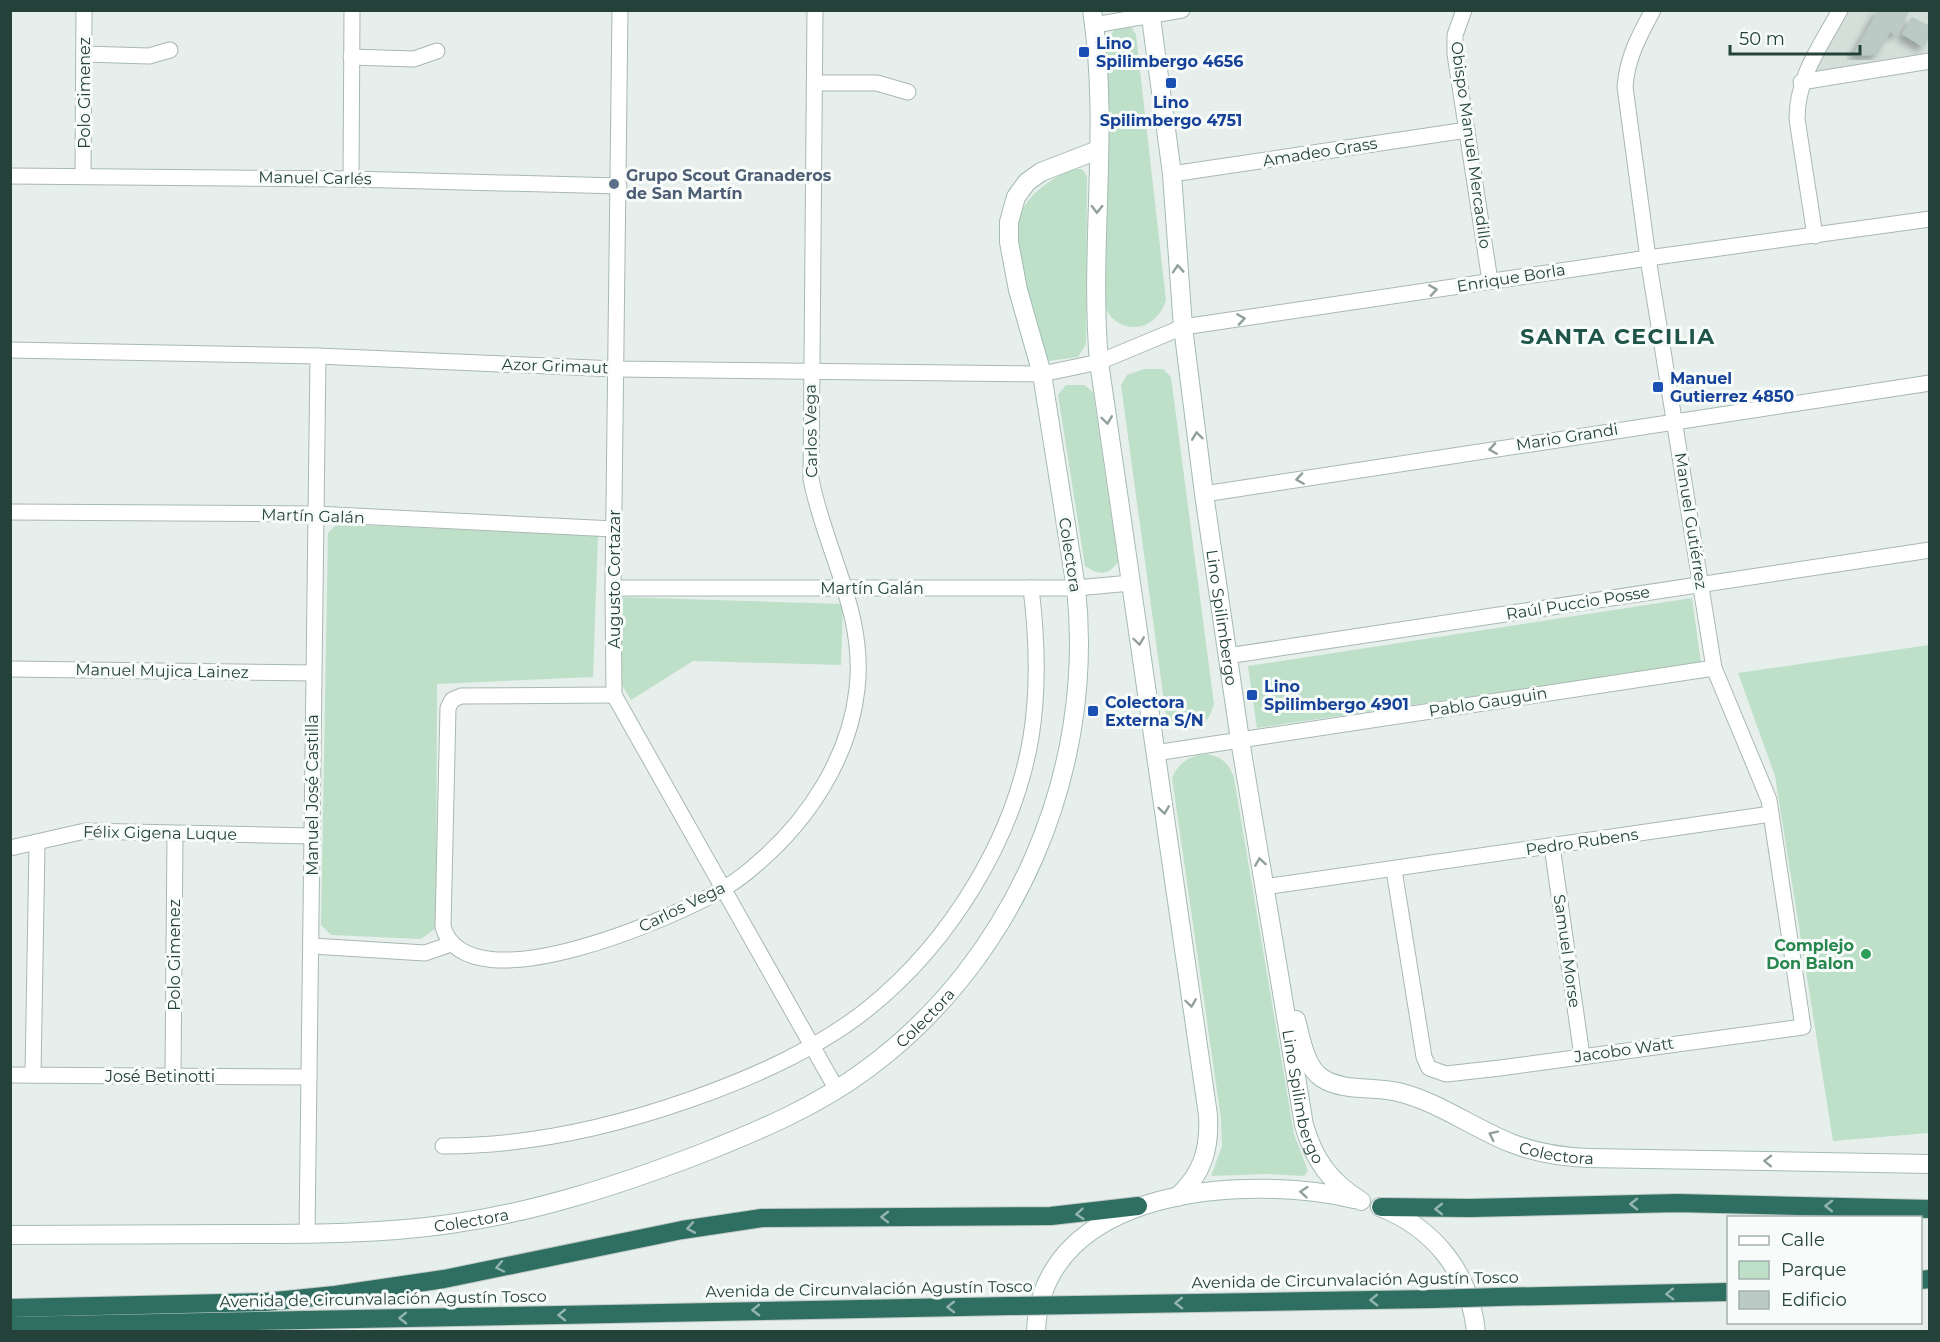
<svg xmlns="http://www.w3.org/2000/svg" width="1940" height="1342" viewBox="0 0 1940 1342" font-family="Montserrat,sans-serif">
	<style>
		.built { fill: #d4dfda }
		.green { fill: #bfe0c8 }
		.building { fill: #bbcac4; stroke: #b8c9c2; stroke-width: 1.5; filter: url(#shadow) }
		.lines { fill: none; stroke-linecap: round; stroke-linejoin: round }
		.street-casing { stroke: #a8b8b2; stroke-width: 17 }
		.secondary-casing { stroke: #a4bbb3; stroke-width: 20 }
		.highway-casing { stroke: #c2cac8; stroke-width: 20 }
		.street { stroke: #fff; stroke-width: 15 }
		.secondary { stroke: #fff; stroke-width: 18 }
		.highway { stroke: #2f6f62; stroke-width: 18 }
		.highway-bridge-casing { stroke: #c2cac8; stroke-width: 20; stroke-linecap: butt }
		.highway-bridge { stroke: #2f6f62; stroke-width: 18 }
		.oneway { stroke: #92a09c }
		.oneway2 { stroke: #93b5ae }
		.transit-dot { fill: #1a4fb4; stroke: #f7fbf9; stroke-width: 2 }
		.service-dot { fill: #5c6f8a; stroke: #f7fbf9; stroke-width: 2 }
		.leisure-dot { fill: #2e9e5b; stroke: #f7fbf9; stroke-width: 2 }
		.labels { text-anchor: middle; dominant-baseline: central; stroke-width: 6; stroke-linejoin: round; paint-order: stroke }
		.transit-label { font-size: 16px; font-weight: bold; fill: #164399; stroke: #f7fbf9; text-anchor: start }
		.street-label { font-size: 16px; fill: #24423a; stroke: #f7fbf9 }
		.service-label { font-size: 16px; font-weight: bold; fill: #4e5e75; stroke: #f7fbf9; text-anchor: start }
		.leisure-label { font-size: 16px; font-weight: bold; fill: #27864d; stroke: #f7fbf9; text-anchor: end }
		.district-label { font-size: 22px; font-weight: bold; letter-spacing: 1.5px; fill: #1f5548; stroke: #f7fbf9 }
	</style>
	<defs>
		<filter id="shadow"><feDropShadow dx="-5.5" dy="5.5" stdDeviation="3" flood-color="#0004"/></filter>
	</defs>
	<rect width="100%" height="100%" fill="#e6efeb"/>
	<path class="built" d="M 1846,11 L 1929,11 L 1929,55 L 1810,76 Z"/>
	<g class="green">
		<path d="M 1131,26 L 1136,35 L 1166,300 C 1154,338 1109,335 1102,297 L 1106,47 L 1114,29 Z"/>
		<path d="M 1071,169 L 1082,169 L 1087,176 L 1086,344 L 1078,357 L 1048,361 C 1036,330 1008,240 1022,211 C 1032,190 1052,180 1071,169 Z"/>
		<path d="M 1144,369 L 1163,369 L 1171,377 L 1214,704 C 1208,723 1202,729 1182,730 L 1166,716 L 1121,385 L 1127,375 Z"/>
		<path d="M 1066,385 L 1084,385 L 1093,392 L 1118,562 C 1108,576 1098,575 1085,566 L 1058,395 Z"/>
		<path d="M 337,524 L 598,536 L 593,677 L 437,684 L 436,928 L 421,939 L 331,935 L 321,925 L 328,533 Z"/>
		<path d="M 621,597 L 843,604 L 841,665 L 693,661 L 631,700 L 619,680 Z"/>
		<path d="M 1692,598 L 1701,663 L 1257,728 L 1248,666 Z"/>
		<path d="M 1929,645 L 1929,1133 L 1833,1141 L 1775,776 L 1738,673 Z"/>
		<path d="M 1208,754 C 1223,758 1229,763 1234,778 L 1294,1134 L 1308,1171 L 1304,1176 L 1266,1174 L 1211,1176 L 1222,1146 L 1221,1119 L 1172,778 C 1179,762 1190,755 1208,754 Z"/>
	</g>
	<g class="building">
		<path d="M 1879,10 L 1909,10 L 1896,34 L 1890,31 L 1877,54 L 1854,55 Z"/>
		<path d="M 1912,18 L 1930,27 L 1930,34 L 1923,46 L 1903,34 Z"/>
	</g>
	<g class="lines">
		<g class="street-casing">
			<g id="street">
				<path d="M 620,10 L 613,588 L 614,695 L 837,1090"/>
				<path d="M 1464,10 L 1455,35 L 1455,54 L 1490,281"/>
				<path d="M 1094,25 L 1182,10"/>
				<path d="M 84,54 L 149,56 L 170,50"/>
				<path d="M 351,57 L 414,59 L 437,51"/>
				<path d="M 1801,82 L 1930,61"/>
				<path d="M 815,83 L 877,83 L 908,92"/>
				<path d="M 1172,174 L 1467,130"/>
				<path d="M 83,175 L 84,10"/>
				<path d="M 10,176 L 351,179 L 619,186"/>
				<path d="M 351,179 L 352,10"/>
				<path d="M 1815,236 L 1797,119 C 1797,77 1820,47 1840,10"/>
				<path d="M 10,350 L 318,356 L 616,369 L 1042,374 L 1099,362 L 1183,327 L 1648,258 L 1930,219"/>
				<path d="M 1204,494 L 1930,383"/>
				<path d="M 10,512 L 315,514 L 614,529"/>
				<path d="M 613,588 L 1076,588 L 1131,583"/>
				<path d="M 1227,656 L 1930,550"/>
				<path d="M 10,669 L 313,673"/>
				<path d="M 614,695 L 461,696 L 452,700 L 448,708 L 443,927 C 468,1009 679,916 726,887 C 738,880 749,871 759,862 C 809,819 850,756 857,689 C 866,613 825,551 811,479 L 815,10"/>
				<path d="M 1155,753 L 1714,668"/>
				<path d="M 1552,846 L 1582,1056"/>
				<path d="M 10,848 L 85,831 L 312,836"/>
				<path d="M 1394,870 L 1424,1057 L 1429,1068 L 1446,1074 L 1500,1068 L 1803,1027 L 1769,800 L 1714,668 L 1648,258 L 1625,87 C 1627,58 1639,36 1653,10"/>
				<path d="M 1264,887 L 1771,814"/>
				<path d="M 312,946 L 425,953 L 451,944"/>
				<path d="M 10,1075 L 309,1077"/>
				<path d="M 33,1075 L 37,843"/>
				<path d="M 173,1076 L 175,834"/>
				<path d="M 443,1146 C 528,1146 609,1128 689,1100 C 749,1079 820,1048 870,1007 C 950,942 1014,839 1031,737 C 1039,688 1037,637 1031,588"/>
				<path d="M 307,1234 L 318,356"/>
			</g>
		</g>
		<g class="secondary-casing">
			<g id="secondary">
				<path d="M 1092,10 C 1110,127 1089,245 1099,362 L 1208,1115 C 1210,1148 1203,1174 1177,1197"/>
				<path id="s1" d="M 1150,10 L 1172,174 L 1183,327 L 1204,494 L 1240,740 L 1304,1125 C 1314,1160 1330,1182 1361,1201"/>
				<path id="s2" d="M 1296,1020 C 1301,1038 1305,1067 1322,1078 C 1343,1092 1374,1086 1398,1092 C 1439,1102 1473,1128 1511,1143 C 1536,1153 1562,1157 1588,1158 L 1930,1164"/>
				<path d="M 1380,1207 C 1434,1228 1470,1273 1476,1332"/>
				<path id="s3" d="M 10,1235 C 87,1235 164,1234 241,1234 C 311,1234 381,1234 450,1224 C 536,1212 619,1185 700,1154 C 758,1131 816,1107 867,1069 C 1015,960 1096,771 1076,588 L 1042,374 L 1018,290 L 1009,242 L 1009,222 L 1016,197 L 1027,182 L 1041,172 L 1098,150"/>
				<path d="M 1036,1332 C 1041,1186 1248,1174 1354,1199"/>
			</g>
		</g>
		<g class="highway-casing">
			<g id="highway">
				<path d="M 1381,1207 L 1469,1208 L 1677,1203 L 1930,1209"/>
				<path d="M 1920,1280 L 1930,1279"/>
				<path d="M 1497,1297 L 1728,1292"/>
				<path d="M 1076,1305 L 1432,1299"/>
				<path d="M 10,1308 L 265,1302 L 335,1295 L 444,1279 L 682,1230 L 762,1218 L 1051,1216 L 1138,1206"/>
				<path d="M 10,1326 L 1010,1306"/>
			</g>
		</g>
		<use href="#street" class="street"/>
		<use href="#secondary" class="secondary"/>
		<use href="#highway" class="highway"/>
		<g class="highway-bridge-casing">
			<g id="highway-bridge">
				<path d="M 1432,1299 L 1497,1297"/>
				<path d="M 1010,1306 L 1076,1305"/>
			</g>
		</g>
		<use href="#highway-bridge" class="highway-bridge"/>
	</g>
	<defs><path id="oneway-chevron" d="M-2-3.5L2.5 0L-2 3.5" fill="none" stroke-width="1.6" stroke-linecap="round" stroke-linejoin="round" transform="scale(1.5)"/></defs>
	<g class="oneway">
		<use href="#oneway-chevron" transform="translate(1097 209) rotate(91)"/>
		<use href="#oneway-chevron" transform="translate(1178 269) rotate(-94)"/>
		<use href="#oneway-chevron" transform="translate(1433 290) rotate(-9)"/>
		<use href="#oneway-chevron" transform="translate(1241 319) rotate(-9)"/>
		<use href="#oneway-chevron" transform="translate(1107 420) rotate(82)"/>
		<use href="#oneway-chevron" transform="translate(1197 436) rotate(-97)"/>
		<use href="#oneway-chevron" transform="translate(1493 449) rotate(171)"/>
		<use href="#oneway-chevron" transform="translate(1300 479) rotate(171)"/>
		<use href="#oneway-chevron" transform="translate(1139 641) rotate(82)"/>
		<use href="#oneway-chevron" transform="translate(1164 810) rotate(82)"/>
		<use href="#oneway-chevron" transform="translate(1260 862) rotate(-99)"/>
		<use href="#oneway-chevron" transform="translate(1191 1003) rotate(82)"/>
		<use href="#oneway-chevron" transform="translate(1493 1135) rotate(-154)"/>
		<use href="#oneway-chevron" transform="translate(1768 1161) rotate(-179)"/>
		<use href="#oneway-chevron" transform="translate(1304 1192) rotate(-175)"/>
	</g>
	<g class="oneway2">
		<use href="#oneway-chevron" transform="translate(1634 1204) rotate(180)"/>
		<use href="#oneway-chevron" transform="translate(1829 1206) rotate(-179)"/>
		<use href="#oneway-chevron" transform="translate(1439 1209) rotate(180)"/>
		<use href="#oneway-chevron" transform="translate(1080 1214) rotate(175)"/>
		<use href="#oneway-chevron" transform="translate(885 1217) rotate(180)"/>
		<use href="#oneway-chevron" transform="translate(691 1228) rotate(170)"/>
		<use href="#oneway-chevron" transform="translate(500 1267) rotate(168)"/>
		<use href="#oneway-chevron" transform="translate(1670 1294) rotate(178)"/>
		<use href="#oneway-chevron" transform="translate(1374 1300) rotate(179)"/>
		<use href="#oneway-chevron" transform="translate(1179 1303) rotate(179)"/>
		<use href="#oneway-chevron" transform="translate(951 1307) rotate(179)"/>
		<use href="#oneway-chevron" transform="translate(756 1310) rotate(179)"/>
		<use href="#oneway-chevron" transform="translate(562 1315) rotate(179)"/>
		<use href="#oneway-chevron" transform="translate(403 1318) rotate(179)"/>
	</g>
	<g class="transit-dot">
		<rect x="1078" y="46" width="12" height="12" rx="3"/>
		<rect x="1165" y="77" width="12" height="12" rx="3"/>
		<rect x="1652" y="381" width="12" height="12" rx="3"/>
		<rect x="1246" y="689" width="12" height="12" rx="3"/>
		<rect x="1087" y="705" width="12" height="12" rx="3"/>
	</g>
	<circle class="service-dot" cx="614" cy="184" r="6"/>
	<circle class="leisure-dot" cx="1866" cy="954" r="6"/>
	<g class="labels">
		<g class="transit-label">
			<text x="1096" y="43">Lino<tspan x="1096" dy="18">Spilimbergo 4656</tspan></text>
			<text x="1171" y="102" text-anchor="middle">Lino<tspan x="1171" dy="18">Spilimbergo 4751</tspan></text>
			<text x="1670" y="378">Manuel<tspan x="1670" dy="18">Gutierrez 4850</tspan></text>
			<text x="1264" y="686">Lino<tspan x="1264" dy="18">Spilimbergo 4901</tspan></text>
			<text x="1105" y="702">Colectora<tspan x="1105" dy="18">Externa S/N</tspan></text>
		</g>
		<g class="street-label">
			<text transform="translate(84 93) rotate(-90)">Polo Gimenez</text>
			<text transform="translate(1471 145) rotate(82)">Obispo Manuel Mercadillo</text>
			<text transform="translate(1320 152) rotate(-9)">Amadeo Grass</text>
			<text transform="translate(315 178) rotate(1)">Manuel Carlés</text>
			<text transform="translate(1511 278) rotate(-9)">Enrique Borla</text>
			<text transform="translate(555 366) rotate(2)">Azor Grimaut</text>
			<text transform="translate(811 431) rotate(-91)">Carlos Vega</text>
			<text transform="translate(1567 437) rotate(-9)">Mario Grandi</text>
			<text transform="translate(313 516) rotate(2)">Martín Galán</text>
			<text transform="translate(1691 521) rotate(81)">Manuel Gutiérrez</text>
			<text transform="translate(1070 555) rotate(81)">Colectora</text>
			<text transform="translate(614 579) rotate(-90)">Augusto Cortazar</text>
			<text x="872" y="588">Martín Galán</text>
			<text transform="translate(1578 603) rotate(-9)">Raúl Puccio Posse</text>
			<text stroke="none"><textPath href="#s1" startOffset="612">Lino Spilimbergo</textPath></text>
			<text transform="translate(162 671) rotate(1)">Manuel Mujica Lainez</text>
			<text transform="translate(1488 702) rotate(-9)">Pablo Gauguin</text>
			<text transform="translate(312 795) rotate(-90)">Manuel José Castilla</text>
			<text transform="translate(160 833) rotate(1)">Félix Gigena Luque</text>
			<text transform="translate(1582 842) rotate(-8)">Pedro Rubens</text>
			<text transform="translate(682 907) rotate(-26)">Carlos Vega</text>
			<text transform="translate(1567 951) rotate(82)">Samuel Morse</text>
			<text transform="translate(174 955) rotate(-90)">Polo Gimenez</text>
			<text stroke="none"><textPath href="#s3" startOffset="966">Colectora</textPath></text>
			<text transform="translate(1624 1050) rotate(-8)">Jacobo Watt</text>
			<text x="160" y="1076">José Betinotti</text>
			<text stroke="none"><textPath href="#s1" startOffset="1098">Lino Spilimbergo</textPath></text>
			<text stroke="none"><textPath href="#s2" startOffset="314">Colectora</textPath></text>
			<text stroke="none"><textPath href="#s3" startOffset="462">Colectora</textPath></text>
			<text transform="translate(1355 1280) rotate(-1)">Avenida de Circunvalación Agustín Tosco</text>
			<text transform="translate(869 1289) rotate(-1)">Avenida de Circunvalación Agustín Tosco</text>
			<text transform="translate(383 1299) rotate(-1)">Avenida de Circunvalación Agustín Tosco</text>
		</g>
		<g class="service-label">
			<text x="626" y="175">Grupo Scout Granaderos<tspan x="626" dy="18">de San Martín</tspan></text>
		</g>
		<g class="leisure-label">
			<text x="1854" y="945">Complejo<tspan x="1854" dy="18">Don Balon</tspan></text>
		</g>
		<g class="district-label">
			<text x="1618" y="336">SANTA CECILIA</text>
		</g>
	</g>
	<rect width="1940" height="1342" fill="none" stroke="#24423a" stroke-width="24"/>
	<rect x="1727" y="1216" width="195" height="108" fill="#f7fbf9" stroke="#a3b1ad" stroke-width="1.5"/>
	<rect x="1739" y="1236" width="30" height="9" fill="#ffffff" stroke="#a3b1ad" stroke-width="1.5"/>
	<text x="1781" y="1246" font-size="18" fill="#24423a">Calle</text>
	<rect x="1739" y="1261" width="30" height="18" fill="#bfe0c8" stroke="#a3b1ad" stroke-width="1.5"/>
	<text x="1781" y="1276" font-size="18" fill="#24423a">Parque</text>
	<rect x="1739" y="1291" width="30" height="18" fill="#bbcac4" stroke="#a3b1ad" stroke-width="1.5"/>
	<text x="1781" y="1306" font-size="18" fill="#24423a">Edificio</text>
	<path d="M1730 45v9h130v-9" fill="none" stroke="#24423a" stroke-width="3"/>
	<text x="1739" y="45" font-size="18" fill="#24423a" stroke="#f7fbf9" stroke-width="4.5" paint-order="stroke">50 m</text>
</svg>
